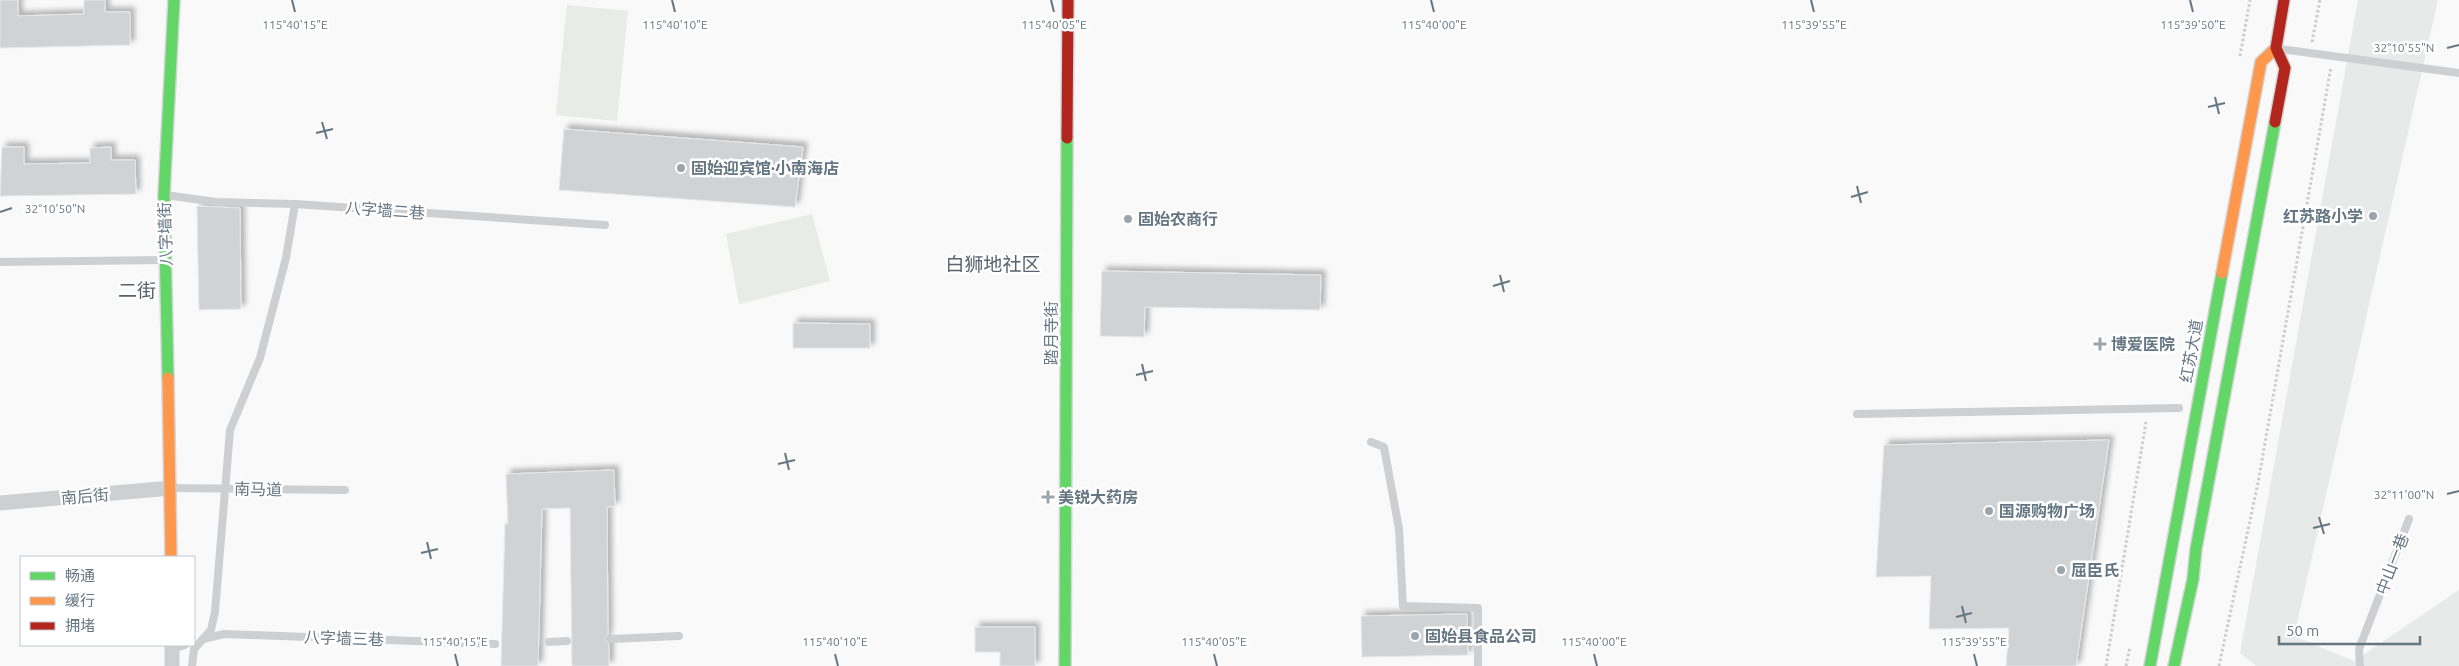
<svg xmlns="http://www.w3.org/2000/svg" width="2459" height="666" viewBox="0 0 2459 666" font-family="Ubuntu,'Noto Sans SC',sans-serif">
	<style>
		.built { fill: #e8e9e9 }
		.green { fill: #e8ebe6 }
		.building { fill: #d0d2d3; stroke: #e8e8e8; filter: url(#shadow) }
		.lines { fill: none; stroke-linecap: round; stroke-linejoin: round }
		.fast-casing { stroke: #d5d6d7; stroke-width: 14 }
		.slow-casing { stroke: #d5d6d7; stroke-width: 14 }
		.jam-casing { stroke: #d5d6d7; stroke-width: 14 }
		.path { stroke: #cbcccd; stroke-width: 3; stroke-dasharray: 2.5 2.5; stroke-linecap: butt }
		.lane { stroke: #cecfd0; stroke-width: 8 }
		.street { stroke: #cecfd0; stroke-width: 15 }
		.fast { stroke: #63d668; stroke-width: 11 }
		.slow { stroke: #ff974d; stroke-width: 11 }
		.jam { stroke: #b3261e; stroke-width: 11 }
		.ticks { fill: none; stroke: #657683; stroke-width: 2 }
		.poi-dot { fill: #99a4ac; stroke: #fff; stroke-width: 2 }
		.labels { text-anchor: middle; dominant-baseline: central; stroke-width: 5; stroke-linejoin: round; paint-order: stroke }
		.poi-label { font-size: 16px; font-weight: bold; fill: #657683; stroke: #fff; text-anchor: start }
		.street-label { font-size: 16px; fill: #657683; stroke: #fff }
		.quarter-label { font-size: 19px; fill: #57646e; stroke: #fff }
		.ticks-label { font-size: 12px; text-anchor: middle; fill: #657683; stroke: #fff; stroke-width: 5; stroke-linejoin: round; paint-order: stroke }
	</style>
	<defs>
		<filter id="shadow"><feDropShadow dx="4.5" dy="-4.5" stdDeviation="2.5" flood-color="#0004"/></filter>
	</defs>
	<rect width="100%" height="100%" fill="#f9f9f9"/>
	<path class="built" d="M 2358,0 L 2438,0 L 2294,636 L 2354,661 L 2459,590 L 2459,666 L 2256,666 L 2240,653 Z"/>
	<g class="green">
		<path d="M 567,5 L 628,11 L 617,121 L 556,115 Z"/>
		<path d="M 812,214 L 830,281 L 739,304 L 726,234 Z"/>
	</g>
	<g class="building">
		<path d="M 0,0 L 18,0 L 18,16 L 84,14 L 84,0 L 105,0 L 105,12 L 130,12 L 130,45 L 0,48 Z"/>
		<path d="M 564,129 L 803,147 L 795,207 L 559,190 Z"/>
		<path d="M 2,147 L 24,147 L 24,164 L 90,163 L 90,148 L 111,147 L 111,160 L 135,160 L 136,194 L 0,196 Z"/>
		<path d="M 197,206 L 240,208 L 241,309 L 199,310 Z"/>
		<path d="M 1102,271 L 1321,275 L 1320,310 L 1145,307 L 1144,337 L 1100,336 Z"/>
		<path d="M 793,323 L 870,324 L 870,348 L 793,348 Z"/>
		<path d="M 2109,440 L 2076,666 L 2006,666 L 2009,628 L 1929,629 L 1931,576 L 1876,577 L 1884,445 Z"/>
		<path d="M 614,470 L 615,506 L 607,507 L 608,634 L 605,639 L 609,644 L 609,666 L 572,666 L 570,508 L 542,509 L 538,666 L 501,666 L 505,524 L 508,524 L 506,474 Z"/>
		<path d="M 1467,614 L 1468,655 L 1362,657 L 1361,616 Z"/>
		<path d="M 975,627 L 1035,627 L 1035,666 L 1000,666 L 1000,652 L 975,652 Z"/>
	</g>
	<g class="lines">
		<g class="fast-casing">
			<g id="fast">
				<path d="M 168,378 L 164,195 L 174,0"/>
				<path d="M 1065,666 L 1067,138"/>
				<path d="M 2150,666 L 2222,273"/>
				<path d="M 2174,666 L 2193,579 L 2196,549 L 2275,122"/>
			</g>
		</g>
		<g class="slow-casing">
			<g id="slow">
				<path d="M 2222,273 L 2261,62 L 2276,48"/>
				<path d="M 168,378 L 171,557"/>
			</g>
		</g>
		<g class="jam-casing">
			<g id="jam">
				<path d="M 2275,122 L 2285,68 L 2276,48 L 2284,0"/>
				<path d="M 1067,138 L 1068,0"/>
			</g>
		</g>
		<g class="path">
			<path d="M 2312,42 L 2320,0"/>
			<path d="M 2240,56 L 2250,0"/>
			<path d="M 2106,666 L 2146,422"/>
			<path d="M 2126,666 L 2130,647"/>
			<path d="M 2219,666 L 2258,483 L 2331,67"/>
		</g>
		<g class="lane">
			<path d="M 2280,49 L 2459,73"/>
			<path d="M 166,195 L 215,202 L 295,204 L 605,225"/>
			<path d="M 0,262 L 164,260"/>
			<path d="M 1857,414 L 2179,408"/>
			<path d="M 1371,442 L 1384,447 L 1399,529 L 1403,606 L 1478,608 L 1478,666"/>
			<path d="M 171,488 L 345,490"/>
			<path d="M 203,639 L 224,634 L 495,644"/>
			<path d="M 611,639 L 679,636"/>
			<path d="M 549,642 L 567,641"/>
			<path d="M 172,649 L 185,645"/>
			<path d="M 192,666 L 194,649 L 211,630 L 215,612 L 230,430 L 260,358 L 286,258 L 295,204"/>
			<path d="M 2360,666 L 2359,649 L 2409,519"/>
		</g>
		<g class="street">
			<path d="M 0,503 L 171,488"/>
			<path d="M 172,666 L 172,645"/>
		</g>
		<use href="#fast" class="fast"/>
		<use href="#slow" class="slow"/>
		<use href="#jam" class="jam"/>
	</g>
	<path class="ticks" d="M 292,0 L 295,12M 672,0 L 675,12M 1051,0 L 1054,12M 1431,0 L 1434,12M 1811,0 L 1814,12M 2190,0 L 2193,12M 2447,48 L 2459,45M 2215,97 L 2219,114M 2208,107 L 2225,103M 322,122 L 327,139M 316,133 L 333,129M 1857,186 L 1861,203M 1851,197 L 1868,192M 0,212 L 12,208M 1500,275 L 1504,292M 1493,286 L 1510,281M 1142,364 L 1146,381M 1136,375 L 1153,371M 785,453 L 789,470M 778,464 L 795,460M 2447,494 L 2459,491M 2319,517 L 2324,534M 2313,528 L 2330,524M 427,542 L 431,559M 421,553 L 438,549M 1962,606 L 1966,623M 1956,617 L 1972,613M 455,654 L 458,666M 835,654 L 838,666M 1214,654 L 1217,666M 1594,654 L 1597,666M 1974,654 L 1977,666"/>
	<g class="poi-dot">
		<circle cx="681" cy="168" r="5"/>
		<circle cx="2373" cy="216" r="5"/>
		<circle cx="1128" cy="219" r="5"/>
		<path d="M2097.5 336.5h5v5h5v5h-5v5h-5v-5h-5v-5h5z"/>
		<path d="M1045.5 489.5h5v5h5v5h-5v5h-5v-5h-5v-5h5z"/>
		<circle cx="1989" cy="511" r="5"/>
		<circle cx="2061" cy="570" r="5"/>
		<circle cx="1415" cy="636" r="5"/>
	</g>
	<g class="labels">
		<g class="poi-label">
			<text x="691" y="168">固始迎宾馆·小南海店</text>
			<text x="2363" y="216" text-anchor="end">红苏路小学</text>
			<text x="1138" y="219">固始农商行</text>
			<text x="2111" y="344">博爱医院</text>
			<text x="1058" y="497">美锐大药房</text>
			<text x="1999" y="511">国源购物广场</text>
			<text x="2071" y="570">屈臣氏</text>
			<text x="1425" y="636">固始县食品公司</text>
		</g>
		<g class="street-label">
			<text transform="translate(385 210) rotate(4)">八字墙二巷</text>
			<text transform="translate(165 234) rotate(-92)">八字墙街</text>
			<text transform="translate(1051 333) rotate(-90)">踏月寺街</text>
			<text transform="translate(2191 351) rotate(-80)">红苏大道</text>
			<text transform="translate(258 489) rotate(1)">南马道</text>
			<text transform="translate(85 496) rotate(-5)">南后街</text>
			<text transform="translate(2392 564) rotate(-69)">中山一巷</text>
			<text transform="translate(344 638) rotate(2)">八字墙三巷</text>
		</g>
		<g class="quarter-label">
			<text x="993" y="264">白狮地社区</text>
			<text x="137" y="290">二街</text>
		</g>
	</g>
	<g class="ticks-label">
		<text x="295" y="29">115°40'15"E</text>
		<text x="675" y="29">115°40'10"E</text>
		<text x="1054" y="29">115°40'05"E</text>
		<text x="1434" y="29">115°40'00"E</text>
		<text x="1814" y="29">115°39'55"E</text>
		<text x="2193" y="29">115°39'50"E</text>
		<text x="2404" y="52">32°10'55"N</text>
		<text x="55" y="213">32°10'50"N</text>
		<text x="2404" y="499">32°11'00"N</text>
		<text x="455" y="646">115°40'15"E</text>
		<text x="835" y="646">115°40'10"E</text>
		<text x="1214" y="646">115°40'05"E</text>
		<text x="1594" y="646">115°40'00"E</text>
		<text x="1974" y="646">115°39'55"E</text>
	</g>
	<rect x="20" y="556" width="175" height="90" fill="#ffffff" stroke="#c1c8cd"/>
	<rect x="30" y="572" width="25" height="8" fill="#63d668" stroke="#c1c8cd"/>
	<text x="65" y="581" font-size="15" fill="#657683">畅通</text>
	<rect x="30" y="597" width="25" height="8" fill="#ff974d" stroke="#c1c8cd"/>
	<text x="65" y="606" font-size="15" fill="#657683">缓行</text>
	<rect x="30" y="622" width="25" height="8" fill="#b3261e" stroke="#c1c8cd"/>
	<text x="65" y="631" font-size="15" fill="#657683">拥堵</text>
	<path d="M2279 636v8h141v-8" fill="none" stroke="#657683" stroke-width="2.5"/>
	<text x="2286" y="636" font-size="15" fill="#657683" stroke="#ffffff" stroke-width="4" paint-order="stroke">50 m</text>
</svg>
